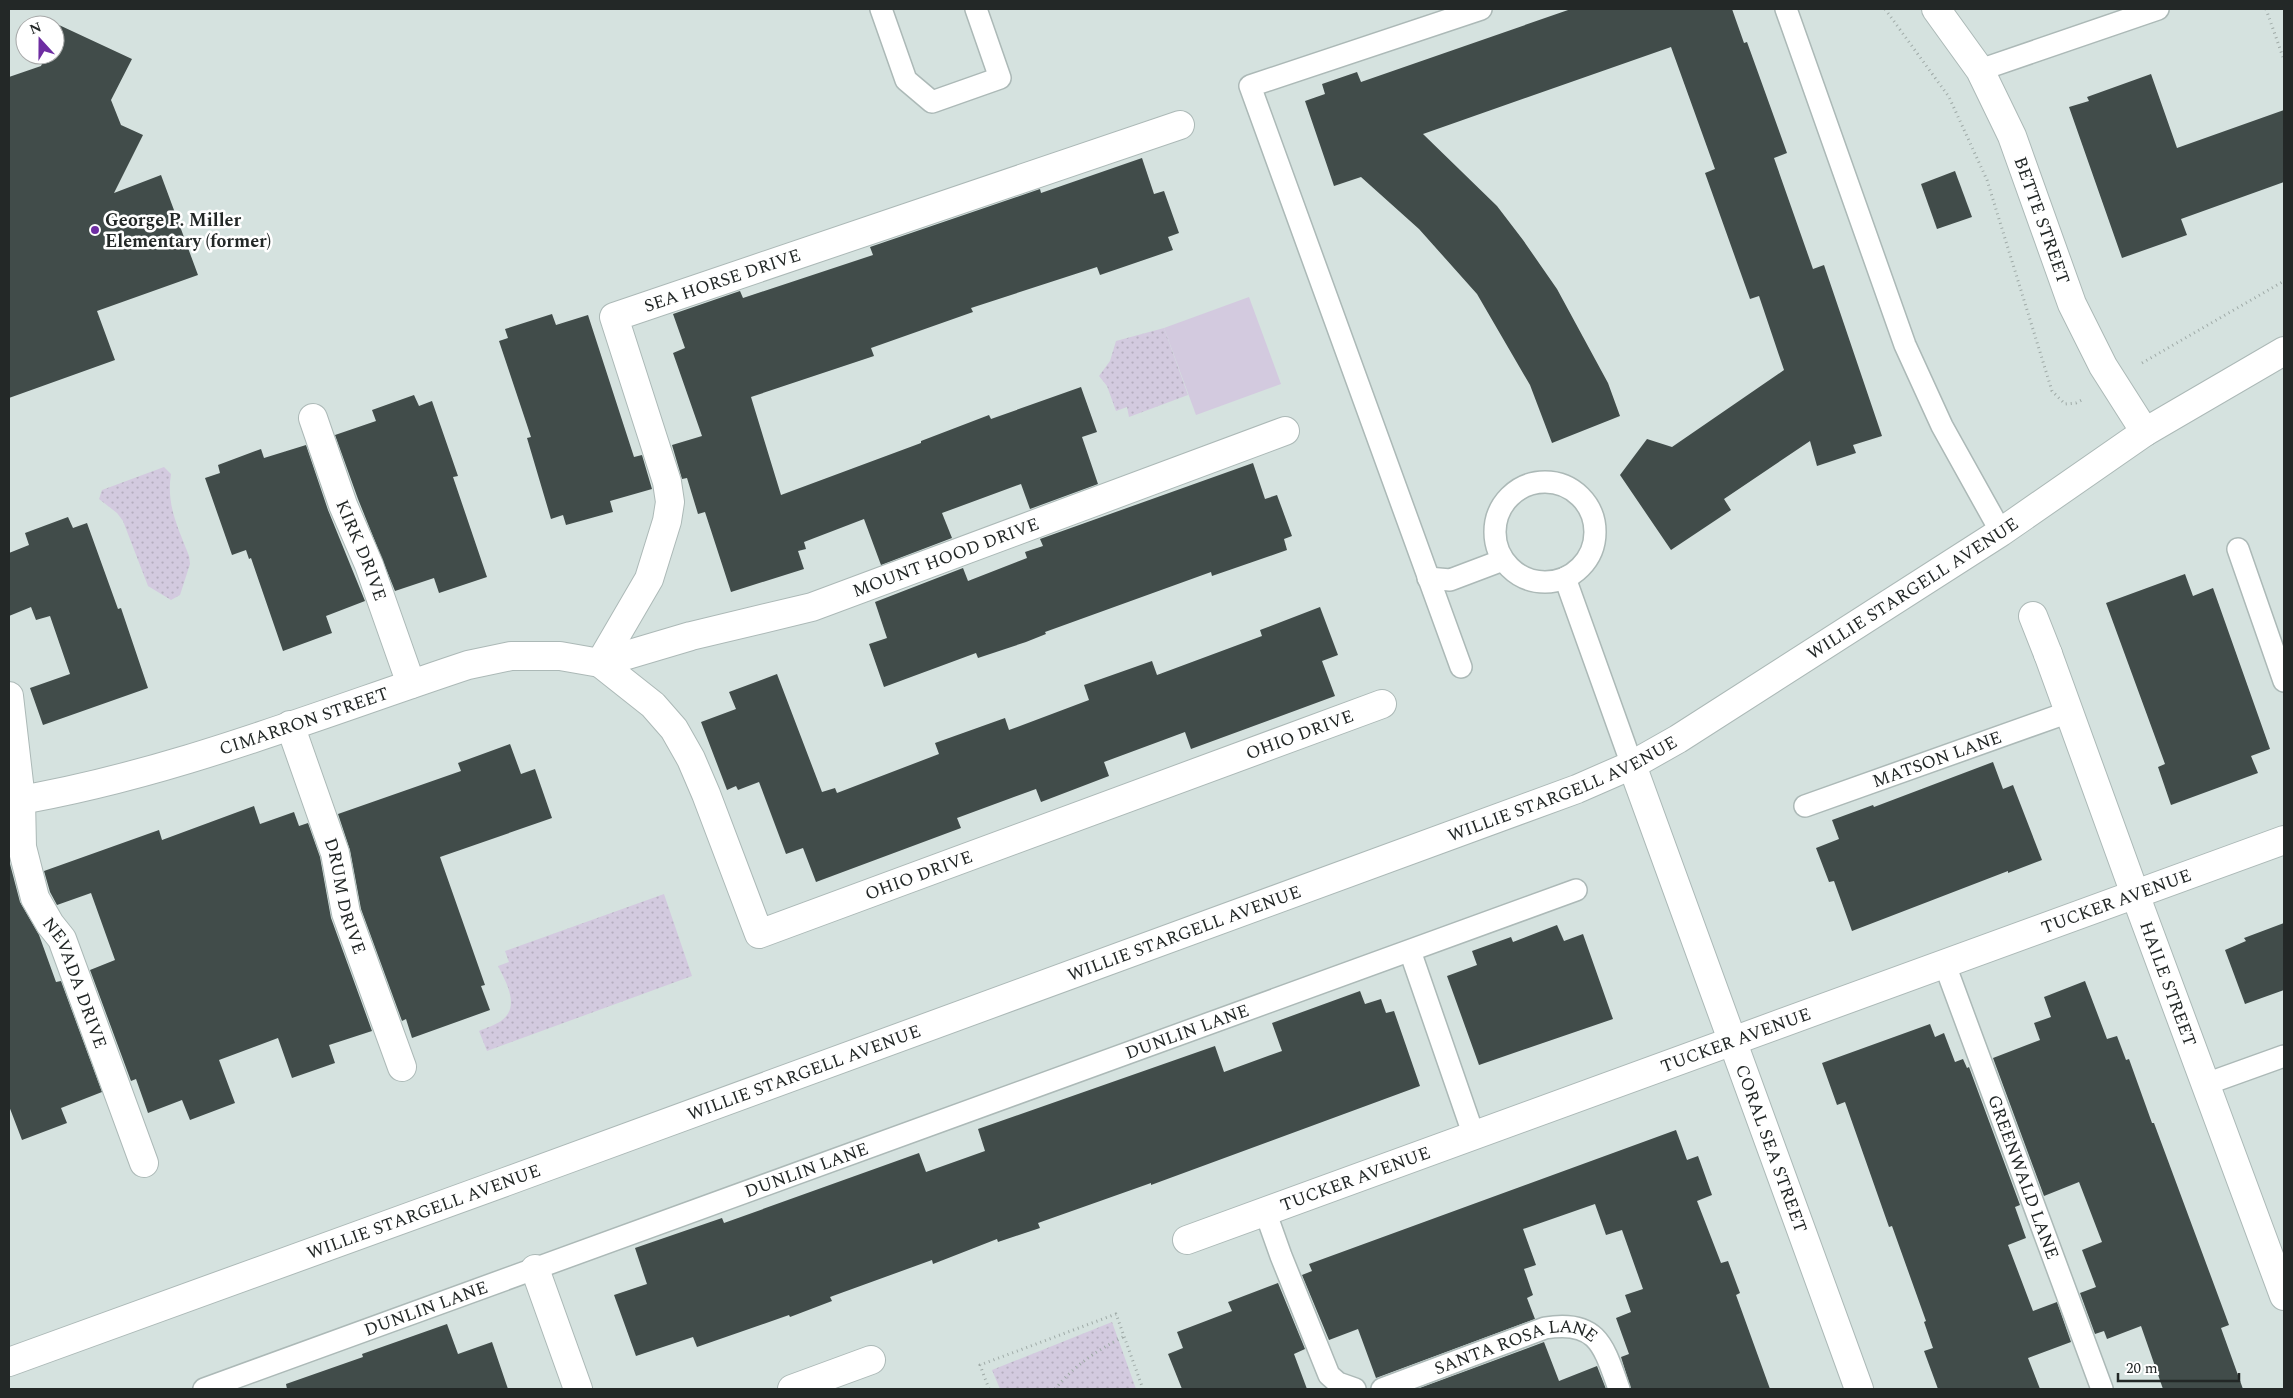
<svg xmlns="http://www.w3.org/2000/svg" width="2293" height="1398" viewBox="0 0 2293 1398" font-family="Spectral,serif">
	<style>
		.green { fill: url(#green-dots) }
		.pitch { fill: #d3cadf }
		.building { fill: #414c4a }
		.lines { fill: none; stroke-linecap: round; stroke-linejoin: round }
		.service-casing { stroke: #acb9b7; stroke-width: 24 }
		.pedestrian-casing { stroke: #acb9b7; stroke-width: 30 }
		.minor-casing { stroke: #acb9b7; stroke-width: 30 }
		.tertiary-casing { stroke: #acb9b7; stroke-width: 30 }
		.path { stroke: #9faaa7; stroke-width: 3; stroke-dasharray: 1 4; stroke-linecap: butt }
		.service { stroke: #fff; stroke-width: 21 }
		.pedestrian { stroke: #fff; stroke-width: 28 }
		.minor { stroke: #fff; stroke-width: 28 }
		.tertiary { stroke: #fff; stroke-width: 28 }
		.poi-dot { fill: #6e2da2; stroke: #fff; stroke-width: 2 }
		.labels { text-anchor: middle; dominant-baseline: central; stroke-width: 5; stroke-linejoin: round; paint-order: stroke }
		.poi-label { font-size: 18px; font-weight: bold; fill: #232827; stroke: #fff; text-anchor: start }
		.street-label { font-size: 18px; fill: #232827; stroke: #fff }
	</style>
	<defs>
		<pattern id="green-dots" width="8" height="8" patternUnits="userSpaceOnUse" patternTransform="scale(1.25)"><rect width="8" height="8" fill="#d3cadf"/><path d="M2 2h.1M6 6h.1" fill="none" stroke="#b5aebf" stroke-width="1.8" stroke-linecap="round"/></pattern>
	</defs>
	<rect width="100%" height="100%" fill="#d5e2df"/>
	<g class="green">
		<path d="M 1164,328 L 1188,395 L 1129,417 L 1127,407 L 1116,411 L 1107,386 L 1099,376 L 1110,361 L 1116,341 Z"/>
		<path d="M 164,467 L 171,474 C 166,505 178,527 189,556 L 190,564 L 180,595 L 171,600 L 148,586 L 123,521 L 117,513 L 99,499 L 102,490 Z"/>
		<path d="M 664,894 L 692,976 L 487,1051 L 479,1031 C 486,1028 495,1025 501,1021 C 521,1007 506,982 498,966 L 509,962 L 505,951 Z"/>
		<path d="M 1112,1322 L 1136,1389 L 1000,1389 L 992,1370 Z"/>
	</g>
	<path class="pitch" d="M 1249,297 L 1281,384 L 1196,415 L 1164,328 Z"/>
	<g class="building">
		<path d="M 1571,9 L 1732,9 L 1744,43 L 1747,42 L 1787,153 L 1774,158 L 1813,269 L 1824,265 L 1882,436 L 1853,445 L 1856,453 L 1817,466 L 1810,441 L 1724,499 L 1731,510 L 1671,550 L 1620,475 L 1647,439 L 1672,447 L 1784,370 L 1759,296 L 1750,299 L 1705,173 L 1715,169 L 1671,47 L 1423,134 L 1497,206 L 1523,240 L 1557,289 L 1608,383 L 1620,416 L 1552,443 L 1530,385 L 1477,294 L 1419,229 L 1361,177 L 1334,186 L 1305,101 L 1325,94 L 1322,84 L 1357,72 L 1361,82 Z"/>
		<path d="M 59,25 L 132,59 L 111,100 L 121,125 L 143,135 L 114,193 L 161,175 L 198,275 L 97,311 L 115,360 L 9,398 L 9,77 L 41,66 L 46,55 L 55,55 L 55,33 Z"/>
		<path d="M 2151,74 L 2177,148 L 2284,110 L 2284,182 L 2181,219 L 2187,235 L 2122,258 L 2069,107 L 2089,101 L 2087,97 Z"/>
		<path d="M 1142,158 L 1154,194 L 1164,191 L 1179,233 L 1168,237 L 1173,250 L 1100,275 L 1097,267 L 971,308 L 973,312 L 871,348 L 874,356 L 751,397 L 781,495 L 921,443 L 921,441 L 989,415 L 991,419 L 1081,387 L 1097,432 L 1082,437 L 1098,484 L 1030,509 L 1021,484 L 942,513 L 952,538 L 881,565 L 864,519 L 804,542 L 806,549 L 798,551 L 804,569 L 731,592 L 705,512 L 698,514 L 687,478 L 682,479 L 672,445 L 702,436 L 673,353 L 685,348 L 673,314 L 740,291 L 743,298 L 873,255 L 870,247 L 1040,189 L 1041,193 Z"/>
		<path d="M 1955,171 L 1972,217 L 1937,229 L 1921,184 Z"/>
		<path d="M 552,314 L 556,325 L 588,315 L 634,457 L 642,455 L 652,489 L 610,501 L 613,512 L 566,525 L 563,515 L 551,519 L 527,438 L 531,437 L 499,341 L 508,338 L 505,329 Z"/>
		<path d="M 414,395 L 419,406 L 432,401 L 458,476 L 453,477 L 487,577 L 439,593 L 434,578 L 395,591 L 358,499 L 335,435 L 376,421 L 372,410 Z"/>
		<path d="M 306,445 L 328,510 L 365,601 L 326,616 L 332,633 L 283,651 L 251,558 L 249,559 L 246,550 L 232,555 L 205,478 L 220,473 L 218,465 L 261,449 L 264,458 Z"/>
		<path d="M 1253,463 L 1265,499 L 1277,495 L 1292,536 L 1284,539 L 1287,550 L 1212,576 L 1211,572 L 1045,632 L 1046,634 L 1026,642 L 978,658 L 976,653 L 884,687 L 869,644 L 887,638 L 875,602 L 963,568 L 968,581 L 1027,558 L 1025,552 L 1043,546 L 1040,539 Z"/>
		<path d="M 68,517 L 73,528 L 87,523 L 118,609 L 121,608 L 148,688 L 43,725 L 30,688 L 70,674 L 50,616 L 36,620 L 31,607 L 9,616 L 9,553 L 29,545 L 25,533 Z"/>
		<path d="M 2185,574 L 2193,596 L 2213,588 L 2270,749 L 2251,756 L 2258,773 L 2171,805 L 2158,767 L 2165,764 L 2106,603 Z"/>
		<path d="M 1320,607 L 1338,655 L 1322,661 L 1335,696 L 1191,749 L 1185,732 L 1104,762 L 1109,776 L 1041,802 L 1036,789 L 957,818 L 961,828 L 816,882 L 803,848 L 786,854 L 759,782 L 738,790 L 736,786 L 727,790 L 701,722 L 736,709 L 729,692 L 777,674 L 822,792 L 835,788 L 837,793 L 939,754 L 935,743 L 1005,718 L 1009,730 L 1089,700 L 1084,685 L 1152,661 L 1157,675 L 1262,636 L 1260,630 Z"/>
		<path d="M 510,744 L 521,774 L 535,769 L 552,818 L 440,857 L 485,985 L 481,986 L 490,1010 L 412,1038 L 406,1019 L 402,1021 L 361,909 L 350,850 L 338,814 L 461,771 L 458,763 Z"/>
		<path d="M 1993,762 L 2003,789 L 2013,785 L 2042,860 L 2008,873 L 2008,871 L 1852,931 L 1834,881 L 1829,882 L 1816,848 L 1839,839 L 1832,820 L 1873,805 L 1874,807 Z"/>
		<path d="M 254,806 L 260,824 L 294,812 L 299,826 L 308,823 L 320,857 L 331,918 L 372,1031 L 329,1045 L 335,1063 L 292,1078 L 278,1038 L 219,1060 L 235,1103 L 190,1120 L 182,1100 L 148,1113 L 136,1079 L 131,1081 L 90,970 L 115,960 L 91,893 L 57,905 L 50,892 L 44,871 L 159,830 L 162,840 Z"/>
		<path d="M 10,864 L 20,902 L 39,935 L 56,982 L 61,981 L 102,1092 L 61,1108 L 67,1123 L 22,1140 L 9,1106 Z"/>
		<path d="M 2284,923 L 2284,990 L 2245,1004 L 2225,950 L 2246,941 L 2244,938 Z"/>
		<path d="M 1557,925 L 1564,941 L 1583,934 L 1613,1019 L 1479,1065 L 1447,976 L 1477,965 L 1472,951 L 1511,937 L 1513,942 Z"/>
		<path d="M 2085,981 L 2107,1039 L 2117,1036 L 2126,1060 L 2129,1059 L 2152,1123 L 2154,1123 L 2229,1325 L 2221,1328 L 2243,1389 L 2163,1389 L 2141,1326 L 2107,1339 L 2104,1331 L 2095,1334 L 2080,1293 L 2096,1287 L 2082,1250 L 2102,1242 L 2079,1182 L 2044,1196 L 1993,1058 L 2040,1040 L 2034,1023 L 2051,1017 L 2044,997 Z"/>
		<path d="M 1360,991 L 1365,1004 L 1381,999 L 1386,1013 L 1394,1011 L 1420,1086 L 1151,1185 L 1151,1183 L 1038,1223 L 1040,1228 L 998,1242 L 997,1239 L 933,1264 L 932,1260 L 830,1297 L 832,1301 L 790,1317 L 789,1315 L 697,1347 L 693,1337 L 636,1356 L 614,1295 L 647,1284 L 635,1248 L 722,1218 L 724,1223 L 919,1153 L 926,1172 L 985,1151 L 978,1129 L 1215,1046 L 1224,1072 L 1282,1051 L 1272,1023 Z"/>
		<path d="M 1930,1024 L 1935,1037 L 1944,1033 L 1955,1062 L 1963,1059 L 1967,1068 L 1969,1067 L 2020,1205 L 2015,1207 L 2026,1238 L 2008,1245 L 2033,1311 L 2057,1302 L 2071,1342 L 2028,1358 L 2040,1389 L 1938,1389 L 1924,1351 L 1933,1348 L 1924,1322 L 1926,1321 L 1892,1226 L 1889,1227 L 1845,1102 L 1837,1105 L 1822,1063 Z"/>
		<path d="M 1676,1130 L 1687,1160 L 1698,1156 L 1712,1195 L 1697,1201 L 1721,1263 L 1728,1261 L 1740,1293 L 1736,1295 L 1770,1389 L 1631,1389 L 1621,1357 L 1629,1354 L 1616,1318 L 1631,1312 L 1625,1295 L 1643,1289 L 1622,1230 L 1606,1235 L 1595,1204 L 1523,1229 L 1536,1265 L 1524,1269 L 1533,1295 L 1527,1298 L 1535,1319 L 1376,1378 L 1358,1329 L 1329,1340 L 1302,1275 L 1312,1271 L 1309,1264 Z"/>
		<path d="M 1278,1283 L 1305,1349 L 1294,1354 L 1307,1389 L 1182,1389 L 1168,1354 L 1183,1348 L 1177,1332 L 1232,1311 L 1228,1302 Z"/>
		<path d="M 447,1324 L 458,1354 L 492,1342 L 508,1389 L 287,1389 L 286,1384 L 363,1357 L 362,1354 Z"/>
		<path d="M 1544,1342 L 1559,1381 L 1597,1366 L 1606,1389 L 1417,1389 Z"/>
	</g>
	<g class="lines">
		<g class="service-casing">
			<g id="service">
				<path d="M 881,9 L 906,80 L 932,102 L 1000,78 L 976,9"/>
				<path d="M 1786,9 L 1905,345 L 1942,426 L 2001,532"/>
				<path d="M 1980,70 L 2158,9"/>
				<circle cx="1545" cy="532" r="50"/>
				<path d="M 2238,549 L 2284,681"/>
				<path d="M 1428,578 L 1450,580 L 1503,560"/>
				<path d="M 1565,578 L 1632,765"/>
				<path d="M 1461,667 L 1250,86 L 1481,9"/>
				<path id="s1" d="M 1805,806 L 2069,712"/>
				<path d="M 1410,951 L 1474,1136"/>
				<path id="s2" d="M 1945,965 L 2102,1389"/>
				<path d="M 2206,1084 L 2284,1056"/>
				<path d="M 1265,1211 L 1281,1256 L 1329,1375 L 1338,1383 L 1355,1389"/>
				<path id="s3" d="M 204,1389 L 1576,890"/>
				<path id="s4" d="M 1382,1389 L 1545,1328 C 1598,1319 1604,1347 1619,1389"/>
			</g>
		</g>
		<g class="pedestrian-casing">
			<path id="pedestrian" d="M 2033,616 L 2048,654"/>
		</g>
		<g class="minor-casing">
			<g id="minor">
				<path id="s5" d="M 1936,9 L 1980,70 L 2012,136 L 2072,304 L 2103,366 L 2145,432"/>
				<path id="s6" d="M 313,418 L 343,505 L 369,565 L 411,684"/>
				<path id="s7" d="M 2048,654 L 2135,894 L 2284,1296"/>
				<path id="s8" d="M 600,663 L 653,705 L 674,729 L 691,759 L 706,794 L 759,934 L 1382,704"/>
				<path id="s9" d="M 600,663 L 649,579 L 667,521 L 670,502 L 667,482 L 614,317 L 1180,125"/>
				<path id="s10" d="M 9,696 L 21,800 L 22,847 L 35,898 L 50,924 L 62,939 L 144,1163"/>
				<path id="s11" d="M 290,725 L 335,853 L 346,913 L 402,1067"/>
				<path id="s12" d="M 1632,765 L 1859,1389"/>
				<path id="s13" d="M 9,802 C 167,776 317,715 468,665 L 511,656 L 560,656 L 600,663 L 691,636 L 812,607 L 1285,431"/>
				<path id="s14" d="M 1187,1240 L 2284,840"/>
				<path d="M 535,1269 L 578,1389"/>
				<path d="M 792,1389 L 871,1360"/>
			</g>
		</g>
		<g class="tertiary-casing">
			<g id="tertiary">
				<path id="s15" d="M 9,1362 L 505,1182 L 1577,789 L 1632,765 L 1678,739 L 2001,532 L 2145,432 L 2284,351"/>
			</g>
		</g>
		<g class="path">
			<path d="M 1885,9 L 1949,97 L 1987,180 L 2052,391 L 2065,404 L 2076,403 L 2082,400"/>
			<path d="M 2266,9 L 2284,60"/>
			<path d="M 2142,363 L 2284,281"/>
			<path d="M 989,1389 L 980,1365 L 1116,1314 L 1143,1389"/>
			<path d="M 1055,1389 C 1074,1366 1097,1350 1125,1336"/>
		</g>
		<use href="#service" class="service"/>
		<use href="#pedestrian" class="pedestrian"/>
		<use href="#minor" class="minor"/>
		<use href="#tertiary" class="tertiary"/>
	</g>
	<circle class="poi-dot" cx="95" cy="230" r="5"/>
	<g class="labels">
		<g class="poi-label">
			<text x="105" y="220">George P. Miller<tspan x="105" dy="21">Elementary (former)</tspan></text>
		</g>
		<g class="street-label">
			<text stroke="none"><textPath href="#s5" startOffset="238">BETTE STREET</textPath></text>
			<text stroke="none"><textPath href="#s9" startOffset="485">SEA HORSE DRIVE</textPath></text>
			<text stroke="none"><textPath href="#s6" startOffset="141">KIRK DRIVE</textPath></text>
			<text stroke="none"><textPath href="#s13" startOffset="975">MOUNT HOOD DRIVE</textPath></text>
			<text stroke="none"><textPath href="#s15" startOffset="2061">WILLIE STARGELL AVENUE</textPath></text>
			<text stroke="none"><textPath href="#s13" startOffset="306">CIMARRON STREET</textPath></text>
			<text stroke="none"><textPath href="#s8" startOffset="898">OHIO DRIVE</textPath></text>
			<text stroke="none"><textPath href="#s1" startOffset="140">MATSON LANE</textPath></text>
			<text stroke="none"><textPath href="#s15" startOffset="1656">WILLIE STARGELL AVENUE</textPath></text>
			<text stroke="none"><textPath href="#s8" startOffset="492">OHIO DRIVE</textPath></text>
			<text stroke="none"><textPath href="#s11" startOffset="180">DRUM DRIVE</textPath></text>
			<text stroke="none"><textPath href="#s14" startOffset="989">TUCKER AVENUE</textPath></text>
			<text stroke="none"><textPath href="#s15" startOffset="1251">WILLIE STARGELL AVENUE</textPath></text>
			<text stroke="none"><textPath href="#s10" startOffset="299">NEVADA DRIVE</textPath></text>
			<text stroke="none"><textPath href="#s7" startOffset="351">HAILE STREET</textPath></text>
			<text stroke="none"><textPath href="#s3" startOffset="1046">DUNLIN LANE</textPath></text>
			<text stroke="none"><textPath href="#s14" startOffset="584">TUCKER AVENUE</textPath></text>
			<text stroke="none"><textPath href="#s15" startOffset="846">WILLIE STARGELL AVENUE</textPath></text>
			<text stroke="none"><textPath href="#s12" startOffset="408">CORAL SEA STREET</textPath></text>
			<text stroke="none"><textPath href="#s3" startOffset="641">DUNLIN LANE</textPath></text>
			<text stroke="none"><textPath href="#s2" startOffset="226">GREENWALD LANE</textPath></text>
			<text stroke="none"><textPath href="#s14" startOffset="179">TUCKER AVENUE</textPath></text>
			<text stroke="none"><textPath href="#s15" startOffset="441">WILLIE STARGELL AVENUE</textPath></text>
			<text stroke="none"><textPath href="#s3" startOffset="236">DUNLIN LANE</textPath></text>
			<text stroke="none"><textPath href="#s4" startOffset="142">SANTA ROSA LANE</textPath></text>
		</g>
	</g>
	<rect width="2293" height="1398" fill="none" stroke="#232827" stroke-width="20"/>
	<g transform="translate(40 40) rotate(339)"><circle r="24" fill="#ffffff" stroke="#a7a9a9"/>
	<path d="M0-4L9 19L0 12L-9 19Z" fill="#6e2da2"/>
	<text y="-8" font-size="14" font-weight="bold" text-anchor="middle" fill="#232827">N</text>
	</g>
	<path d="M2118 1373v8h121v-8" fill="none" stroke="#232827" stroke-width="2.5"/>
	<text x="2126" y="1373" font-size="15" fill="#232827" stroke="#ffffff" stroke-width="4" paint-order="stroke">20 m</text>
</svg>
